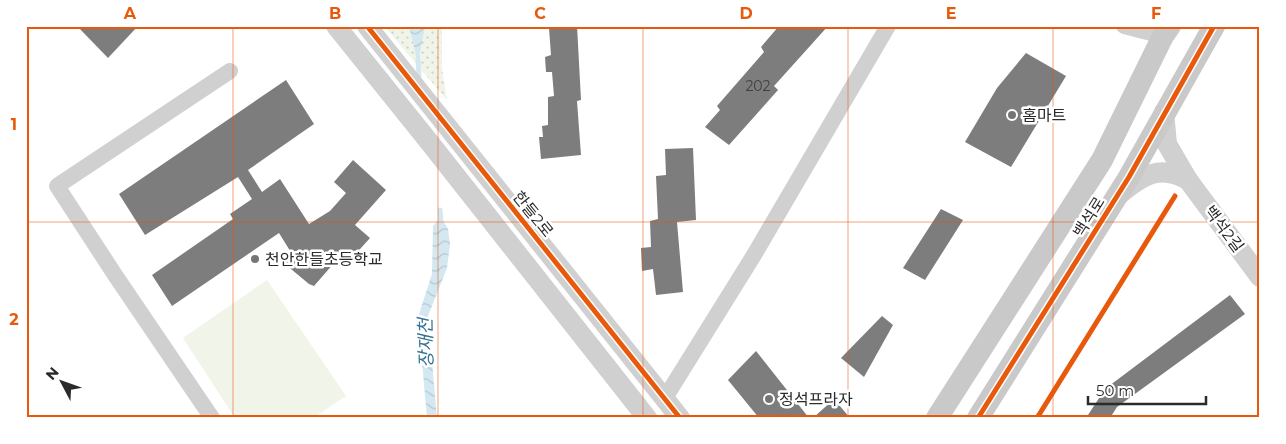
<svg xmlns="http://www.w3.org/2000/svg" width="1286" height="444" viewBox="0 0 1286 444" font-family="Montserrat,'Noto Sans KR',sans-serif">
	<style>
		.grass { fill: #f0f4e9 }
		.park { fill: url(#park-dots) }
		.water { fill: url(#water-waves) }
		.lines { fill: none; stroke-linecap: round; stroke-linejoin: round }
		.stream { stroke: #d4e8f2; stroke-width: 5 }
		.building { fill: #7d7d7d }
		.minor { stroke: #d0d0d0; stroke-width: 16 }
		.tertiary { stroke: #d0d0d0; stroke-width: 20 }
		.secondary { stroke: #c9c9c9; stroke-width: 22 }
		.cycleway-casing { stroke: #fff; stroke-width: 8 }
		.cycleway { stroke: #e8590c; stroke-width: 5 }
		.grid { fill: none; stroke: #e8590c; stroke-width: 1; stroke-opacity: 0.55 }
		.poi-dot { fill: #757575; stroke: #fff; stroke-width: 2 }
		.labels { text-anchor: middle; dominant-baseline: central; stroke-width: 5; stroke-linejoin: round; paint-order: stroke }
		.number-label { font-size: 14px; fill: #404040 }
		.poi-label { font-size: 16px; fill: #2b2b2b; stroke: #fff; text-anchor: start }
		.street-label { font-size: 16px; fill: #2b2b2b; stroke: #fff }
		.water-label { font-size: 18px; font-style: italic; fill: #347393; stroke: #fff }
		.neatline { fill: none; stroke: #e8590c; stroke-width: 2 }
		.grid-label { font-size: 16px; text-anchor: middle; font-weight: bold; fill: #e8590c }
	</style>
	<defs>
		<pattern id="park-dots" width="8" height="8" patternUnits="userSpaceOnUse" patternTransform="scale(1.25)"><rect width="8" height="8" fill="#f0f4e9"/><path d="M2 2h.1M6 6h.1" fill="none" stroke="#ced1c8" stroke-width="1.8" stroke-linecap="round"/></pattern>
		<pattern id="water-waves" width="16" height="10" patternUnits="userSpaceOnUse" patternTransform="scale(1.25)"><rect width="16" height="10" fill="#d4e8f2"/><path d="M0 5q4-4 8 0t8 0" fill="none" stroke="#b6c7d0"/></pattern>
	</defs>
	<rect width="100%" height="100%" fill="#fff"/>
	<path class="grass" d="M 267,280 L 346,396 L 313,418 L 235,418 L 183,338 Z"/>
	<path class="park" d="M 384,26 L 442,26 L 442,69 L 447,100 Z"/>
	<g class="water">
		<path d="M 409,26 L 425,26 L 418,64 Z"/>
		<path d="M 441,217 L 448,229 L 450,244 L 447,268 L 428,316 L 437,418 L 427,418 L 418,317 L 432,274 L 433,226 Z"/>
	</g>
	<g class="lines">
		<g class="stream">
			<path d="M 418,59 L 419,76"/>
			<path d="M 440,210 L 441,224"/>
		</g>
	</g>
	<g class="building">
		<path d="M 77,26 L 138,26 L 108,58 Z"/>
		<path d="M 577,26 L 581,100 L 577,101 L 581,155 L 541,159 L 539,137 L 543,137 L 542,126 L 548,125 L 548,97 L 554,96 L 552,72 L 546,72 L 545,57 L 551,55 L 549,28 Z"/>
		<path d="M 779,26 L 828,26 L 774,86 L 778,90 L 729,145 L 705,127 L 720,110 L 717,106 L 764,52 L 761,47 Z"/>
		<path d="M 1026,53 L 1066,76 L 1011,167 L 965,142 L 997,88 Z"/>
		<path d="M 286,80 L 314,124 L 248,170 L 262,192 L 280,179 L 309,224 L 330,211 L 346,193 L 334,182 L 353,160 L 386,190 L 355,225 L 370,238 L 352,258 L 341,255 L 314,286 L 309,284 L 285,264 L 292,254 L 279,233 L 172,306 L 152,275 L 233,219 L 230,214 L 252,199 L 238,177 L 145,235 L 119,194 Z"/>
		<path d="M 693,148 L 696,220 L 677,222 L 683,292 L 656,295 L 653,269 L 642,271 L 641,248 L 651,247 L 650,221 L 658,219 L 656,176 L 666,175 L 665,149 Z"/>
		<path d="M 941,209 L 963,220 L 925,280 L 903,268 Z"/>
		<path d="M 1230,295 L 1245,314 L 1117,407 L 1110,418 L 1086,418 L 1105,389 Z"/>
		<path d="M 882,316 L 893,325 L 864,377 L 841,358 Z"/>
		<path d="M 756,351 L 809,418 L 759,418 L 728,380 Z"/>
		<path d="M 834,399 L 850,418 L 813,418 Z"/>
	</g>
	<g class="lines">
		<g class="minor">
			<path d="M 1124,26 L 1163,36"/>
			<path d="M 665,398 L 754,255 L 888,26"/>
			<path d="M 212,418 L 115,275 L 57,186 L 230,71"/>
		</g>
		<g class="tertiary">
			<path d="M 336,26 L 430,143 L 647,418"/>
			<path d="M 367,26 L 680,418"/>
			<path d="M 1164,112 L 1167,144 L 1188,180 L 1260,277"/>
			<path d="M 1120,194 C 1143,175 1160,164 1188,180"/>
		</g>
		<g class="secondary">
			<path d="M 937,418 L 1102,160 L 1163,36 L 1170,26"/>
			<path d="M 978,418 L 1129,177 L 1214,26"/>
		</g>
		<g class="cycleway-casing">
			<g id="cycleway">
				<path d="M 367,26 L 680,418"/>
				<path d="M 978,418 L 1129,177 L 1214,26"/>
				<path d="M 1037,418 L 1175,196"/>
			</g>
		</g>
		<use href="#cycleway" class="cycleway"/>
	</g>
	<path class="grid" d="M 233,26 L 233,418M 438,26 L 438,418M 643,26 L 643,418M 848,26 L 848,418M 1053,26 L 1053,418M 26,222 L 1260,222"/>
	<g class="poi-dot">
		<circle cx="1012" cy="115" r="5"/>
		<circle cx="255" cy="259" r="5"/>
		<circle cx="769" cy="399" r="5"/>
	</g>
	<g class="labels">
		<g class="number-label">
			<text x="758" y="86">202</text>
		</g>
		<g class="poi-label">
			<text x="1022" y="115">홈마트</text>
			<text x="265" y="259">천안한들초등학교</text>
			<text x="779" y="399">정석프라자</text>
		</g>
		<g class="street-label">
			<text transform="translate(533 214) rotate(51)">한들2로</text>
			<text transform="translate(1089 217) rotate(-58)">백석로</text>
			<text transform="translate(1224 229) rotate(53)">백석2길</text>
		</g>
		<g class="water-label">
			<text transform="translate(426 343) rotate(-91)">장재천</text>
		</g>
	</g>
	<rect width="1286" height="444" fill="none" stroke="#ffffff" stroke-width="55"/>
	<g transform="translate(62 382) rotate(311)" stroke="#ffffff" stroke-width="4" paint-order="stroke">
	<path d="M0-4L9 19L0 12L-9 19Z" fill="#2b2b2b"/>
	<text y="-8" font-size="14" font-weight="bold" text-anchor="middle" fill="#2b2b2b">N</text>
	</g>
	<path d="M1088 396v8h118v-8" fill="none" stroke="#2b2b2b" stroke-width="2.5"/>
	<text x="1096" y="396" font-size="15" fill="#2b2b2b" stroke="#ffffff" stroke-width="4" paint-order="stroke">50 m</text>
	<rect x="28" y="28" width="1230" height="388" class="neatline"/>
	<g class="grid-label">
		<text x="130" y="19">A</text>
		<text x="335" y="19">B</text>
		<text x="540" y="19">C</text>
		<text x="746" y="19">D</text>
		<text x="951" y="19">E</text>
		<text x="1156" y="19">F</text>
		<text x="14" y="130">1</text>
		<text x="14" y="325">2</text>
	</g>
</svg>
